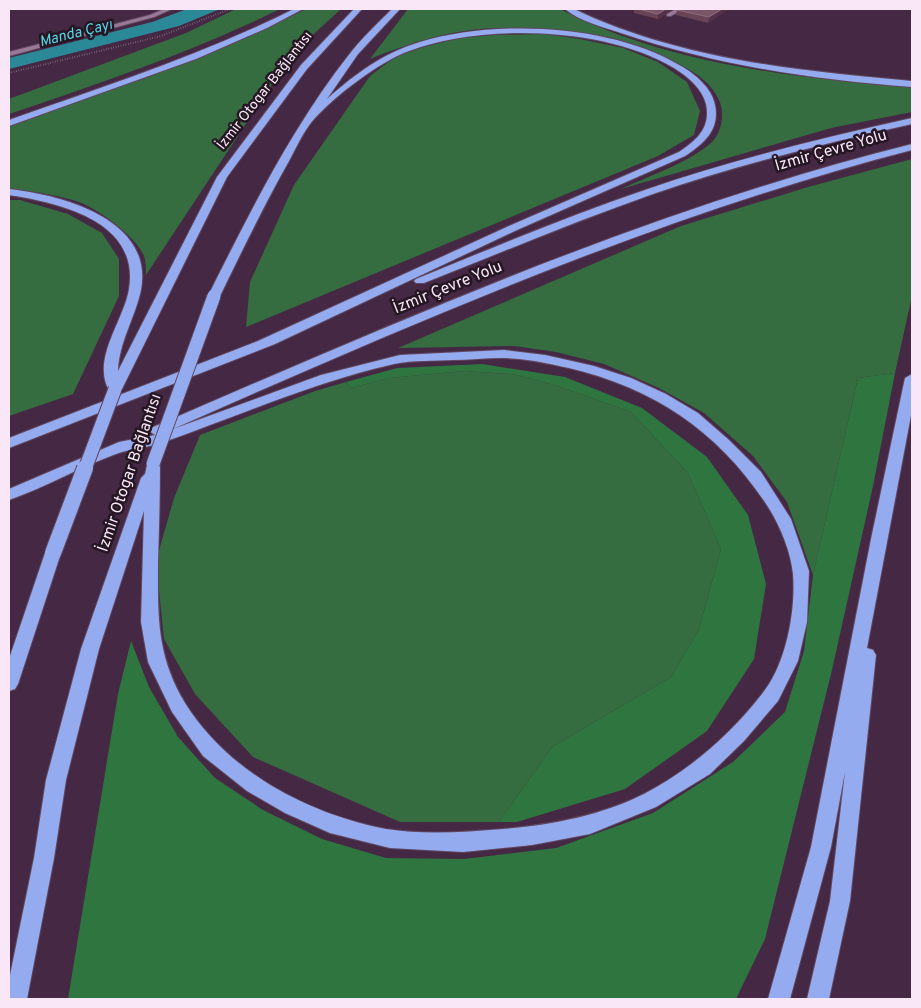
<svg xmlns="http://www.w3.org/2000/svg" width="921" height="1008" viewBox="0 0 921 1008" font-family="Overpass,sans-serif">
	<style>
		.green { fill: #356d41 }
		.forest { fill: #2f7540 }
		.water { fill: #2b8997 }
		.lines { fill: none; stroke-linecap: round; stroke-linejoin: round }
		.minor-casing { stroke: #61475f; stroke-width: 2 }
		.highway-casing { stroke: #61475f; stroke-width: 2 }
		.path { stroke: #9d859c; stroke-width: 2; stroke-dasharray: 0.5 2; stroke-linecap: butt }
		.minor { fill: #9a7897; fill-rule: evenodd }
		.highway { fill: #94abef; fill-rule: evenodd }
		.highway-bridge-far1-casing { stroke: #61475f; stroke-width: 15; stroke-linecap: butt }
		.highway-bridge-casing { stroke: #61475f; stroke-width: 18; stroke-linecap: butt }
		.highway-bridge-far1 { stroke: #94abef; stroke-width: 13 }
		.highway-bridge { stroke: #94abef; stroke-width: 16 }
		.wall { fill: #694356 }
		.shaded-wall { fill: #543148 }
		.building { fill: #785567; stroke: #8c6c7e }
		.labels { text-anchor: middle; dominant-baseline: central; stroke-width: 5; stroke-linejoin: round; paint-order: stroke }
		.far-street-label { font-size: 14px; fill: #f9e6f7; stroke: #241723 }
		.far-water-label { font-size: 15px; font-style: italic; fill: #58d3e6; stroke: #241723 }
		.street-label { font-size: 16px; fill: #f9e6f7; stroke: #241723 }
	</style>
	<rect width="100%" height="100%" fill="#452844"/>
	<g class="green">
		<path d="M 236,9 L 280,9 C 193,52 101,83 9,114 L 9,99 L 186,33 Z"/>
		<path d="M 307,9 L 341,9 L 292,54 L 146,275 C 146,270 146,262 144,256 C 135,235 95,206 73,200 C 52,194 30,191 9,189 L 9,127 L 206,54 Z"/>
		<path d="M 408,9 L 560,9 C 644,53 750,72 844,81 C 867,83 889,86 912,87 L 912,112 L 831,128 L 621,189 C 647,177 692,161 712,142 C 722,132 725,113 719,100 C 710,80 691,70 671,60 C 618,34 558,27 498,28 C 453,29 412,42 370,59 Z"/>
		<path d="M 544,34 L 580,39 L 623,48 L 658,62 L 687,82 L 700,111 L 694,135 L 658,156 L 246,327 L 250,282 L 294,185 L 370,76 L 395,57 L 420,48 L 459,38 L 493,35 Z"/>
		<path d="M 912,159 L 912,296 L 895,373 L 858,378 L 813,575 L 787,502 L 753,456 L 704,413 L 659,388 L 604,364 L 556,352 L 514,346 L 398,348 L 681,226 L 808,187 Z"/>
		<path d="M 9,200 L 20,200 L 68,214 L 102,233 L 119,259 L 119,296 L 73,394 L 9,416 Z"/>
		<path d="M 464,371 L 512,374 L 558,386 L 631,412 L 688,473 L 721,549 L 699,629 L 671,677 L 552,747 L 499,822 L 400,822 L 253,757 L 195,694 L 164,639 L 156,561 L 174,498 L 200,435 L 315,391 L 346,382 L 351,388 L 389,378 Z"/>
	</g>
	<g class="forest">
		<path d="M 482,364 L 565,377 L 642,408 L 707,457 L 748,515 L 766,584 L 754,659 L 707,731 L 625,789 L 517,822 L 499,822 L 552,747 L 671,677 L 699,629 L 721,549 L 688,473 L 631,412 L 558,386 L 512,374 L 464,371 L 389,378 L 351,388 L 346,382 L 397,368 Z"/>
		<path d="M 895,373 L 873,486 L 832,670 L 765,939 L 736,999 L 68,999 L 118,694 L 131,641 L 149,687 L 178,737 L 215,778 L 263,810 L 322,839 L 386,858 L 464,859 L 556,848 L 653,813 L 733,762 L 785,712 L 804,651 L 813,575 L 858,378 Z"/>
	</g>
	<path class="water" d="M 187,9 L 220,9 L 179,26 L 9,69 L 9,58 L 152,22 Z"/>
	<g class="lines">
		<g class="minor-casing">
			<g id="minor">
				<path d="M 164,9 L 172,9 L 154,17 L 9,56 L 9,52 L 150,15 Z"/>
				<path d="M 676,9 L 683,9 L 671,16 L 667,16 L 667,14 Z"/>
			</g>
		</g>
		<g class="highway-casing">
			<g id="highway">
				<path d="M 294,9 L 303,9 L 267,28 L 196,59 L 9,126 L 9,120 C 105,86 202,55 294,9 Z"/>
				<path d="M 354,9 L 362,9 L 307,69 L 227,177 L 122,389 L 120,392 L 110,392 C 90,360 124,321 129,289 C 140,221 60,203 9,195 L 9,189 C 62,195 154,219 141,290 C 135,318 119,342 118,371 L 217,177 L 301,65 Z"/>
				<path d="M 392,9 L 400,9 L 358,54 L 327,99 C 355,74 383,53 420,42 C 496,19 612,24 681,66 C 695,74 712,88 715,105 C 720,129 705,143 685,156 L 517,230 L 275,344 L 9,448 L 9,438 L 258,341 L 509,226 L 679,152 C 697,140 711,128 706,104 C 702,88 687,76 674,68 C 606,27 482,23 409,51 C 379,62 336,95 314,119 C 304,130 296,148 289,161 C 264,205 242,251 220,296 L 218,299 L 210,299 L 208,296 C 249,214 291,129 348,56 C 361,39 377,24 392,9 Z"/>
				<path d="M 565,9 L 574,9 C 678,59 799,71 912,81 L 912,87 C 814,80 715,65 621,33 C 603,27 579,21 565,9 Z"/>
				<path d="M 912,118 L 912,124 C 825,143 738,165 653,194 C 576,221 500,253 424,283 L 416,283 L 414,281 L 416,279 C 492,248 568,216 645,190 C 732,160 822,138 912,118 Z"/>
				<path d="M 912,144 L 912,150 C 657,216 413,323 173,429 L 321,375 L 400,355 L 504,350 L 545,355 L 594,366 L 631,378 L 666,394 L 698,413 L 729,440 L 761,472 L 791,519 L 809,571 L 807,622 L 798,661 L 778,701 L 744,741 L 710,774 L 656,807 L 590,834 L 532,845 L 463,852 L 390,848 L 330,833 L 285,813 L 247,791 L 203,756 L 172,712 L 148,662 L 141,622 L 144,511 L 99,649 L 66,780 L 54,858 L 27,999 L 9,999 L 9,980 L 34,858 L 46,780 L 81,649 L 141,478 L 145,474 L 148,461 L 158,461 L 160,464 C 160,497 159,529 158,562 C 158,615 156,655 185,703 C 228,772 308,814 386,829 C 423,835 466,832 503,829 C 551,825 600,816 644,794 C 690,770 730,735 762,694 C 786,665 796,611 793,574 C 791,553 781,528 770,510 C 722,434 657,389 569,368 C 547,363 524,358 501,358 C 485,358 469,360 453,360 C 434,361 413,360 394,364 C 315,382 240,415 164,442 C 148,448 132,448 116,454 C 80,467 46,487 9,500 L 9,489 L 119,442 L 155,435 L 149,431 L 151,428 C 398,321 651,209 912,144 Z"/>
				<path d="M 912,374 L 912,410 L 867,648 L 873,650 L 876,655 L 850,901 L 829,999 L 807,999 L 830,901 L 845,772 L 831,847 L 790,999 L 768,999 L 811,847 L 871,539 L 905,378 Z"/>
				<path d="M 53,547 L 59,549 L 61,553 L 18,684 L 15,689 L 9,691 L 9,659 L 45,553 L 47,549 Z"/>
			</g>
		</g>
		<path class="path" d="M 9,73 L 161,36 L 230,9"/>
		<use href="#minor" class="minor"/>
		<use href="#highway" class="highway"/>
		<g class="highway-bridge-far1-casing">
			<g id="highway-bridge-far1">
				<path d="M 153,464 L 214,296"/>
				<path d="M 85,469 L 115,389"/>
			</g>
		</g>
		<g class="highway-bridge-casing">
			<path id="highway-bridge" d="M 53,553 L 85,468"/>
		</g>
		<use href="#highway-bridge-far1" class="highway-bridge-far1"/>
		<use href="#highway-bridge" class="highway-bridge"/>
	</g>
	<g class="wall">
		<path d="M 634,9 L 673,9 L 658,19 L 634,13 Z"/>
		<path d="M 729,9 L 708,23 L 676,15 L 677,10 Z"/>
	</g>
	<g class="shaded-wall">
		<path d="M 666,9 L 673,9 L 658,19 L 658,14 Z"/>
		<path d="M 722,9 L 729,9 L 708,23 L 709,17 Z"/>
	</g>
	<g class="building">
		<path d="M 638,9 L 666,9 L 658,14 Z"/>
		<path d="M 679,9 L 722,9 L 709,17 L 677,10 Z"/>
	</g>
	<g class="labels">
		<g class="far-street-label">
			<text transform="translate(265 91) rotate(-52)">İzmir Otogar Bağlantısı</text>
		</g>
		<g class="far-water-label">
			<text transform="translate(76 34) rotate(-14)">Manda Çayı</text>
		</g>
		<g class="street-label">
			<text transform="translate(831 151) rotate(-16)">İzmir Çevre Yolu</text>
			<text transform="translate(448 288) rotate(-22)">İzmir Çevre Yolu</text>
			<text transform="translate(130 473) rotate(-71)">İzmir Otogar Bağlantısı</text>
		</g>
	</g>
	<rect width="921" height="1008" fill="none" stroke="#f9e6f7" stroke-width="20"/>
</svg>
